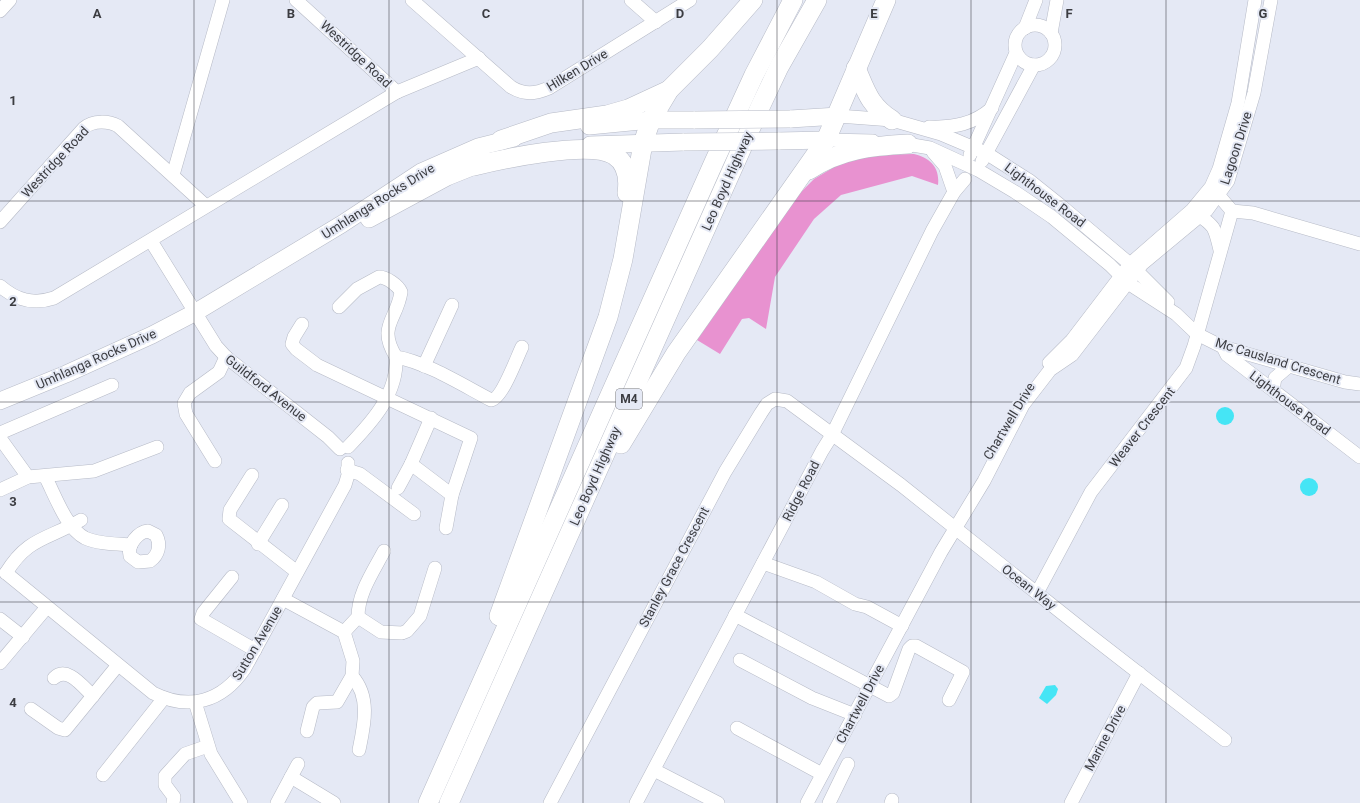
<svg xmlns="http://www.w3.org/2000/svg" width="1360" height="803" viewBox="0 0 1360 803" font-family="Roboto,sans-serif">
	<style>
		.forest { fill: #e892d0 }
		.water { fill: #45e5f5 }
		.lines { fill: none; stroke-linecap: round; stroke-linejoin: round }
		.minor-casing { stroke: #b6bac6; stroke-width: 14 }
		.major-casing { stroke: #b6bac6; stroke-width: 18 }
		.highway-casing { stroke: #b6bac6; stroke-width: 20 }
		.minor { stroke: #fff; stroke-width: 13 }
		.major { stroke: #fff; stroke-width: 17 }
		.highway { stroke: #fff; stroke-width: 19 }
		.major-bridge-casing { stroke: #b6bac6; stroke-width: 18; stroke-linecap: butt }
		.major-bridge { stroke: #fff; stroke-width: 17 }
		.grid { fill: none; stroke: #3b3c41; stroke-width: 1; stroke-opacity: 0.55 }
		.labels { text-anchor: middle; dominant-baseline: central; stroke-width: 4; stroke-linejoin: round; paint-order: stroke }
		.shield { fill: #e5e9f5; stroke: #6e7077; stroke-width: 1 }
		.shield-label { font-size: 12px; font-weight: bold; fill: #3b3c41 }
		.street-label { font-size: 13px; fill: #3b3c41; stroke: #e5e9f5 }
		.grid-label { font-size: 13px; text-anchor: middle; font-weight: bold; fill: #3b3c41; stroke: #e5e9f5; stroke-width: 4; stroke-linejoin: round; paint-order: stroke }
	</style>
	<rect width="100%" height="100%" fill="#e5e9f5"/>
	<path class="forest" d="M 914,154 C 930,158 940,167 938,185 L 912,176 L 841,195 L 814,219 L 775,277 L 766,329 L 749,318 L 742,319 L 720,354 L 697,340 L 800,193 L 814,179 L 841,163 L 869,155 Z"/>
	<g class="water">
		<circle cx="1225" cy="416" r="9"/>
		<circle cx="1309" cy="487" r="9"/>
		<path d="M 1055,685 L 1058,689 L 1056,695 L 1047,704 L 1039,698 L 1046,686 Z"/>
	</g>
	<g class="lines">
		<g class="minor-casing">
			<g id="minor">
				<path d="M 296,0 L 397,92"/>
				<path d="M 412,0 L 511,87 C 524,95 535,94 549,88 L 690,0"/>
				<path d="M 631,0 L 656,22"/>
				<path d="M 0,11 L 10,0"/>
				<circle cx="1035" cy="45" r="20"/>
				<path d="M 1025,28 L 1036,0"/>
				<path d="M 1051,33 L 1057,0"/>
				<path d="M 838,116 L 892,120 L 941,134 L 986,153 L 1030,181 L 1060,205 L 1130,264 L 1168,302"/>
				<path d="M 929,127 C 953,128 974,124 992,108"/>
				<path d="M 826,140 L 873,141"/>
				<path d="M 901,143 L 930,148 L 978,170 L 1015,192 L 1052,217 L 1110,265 L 1128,283 L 1176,314 L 1197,334 L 1223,347 L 1345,382 L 1360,384"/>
				<path d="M 933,152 L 945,166 L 954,192"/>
				<path d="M 970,155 L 1016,53"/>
				<path d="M 982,161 L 1034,65"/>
				<path d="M 173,175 L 223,0"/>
				<path d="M 1214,190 L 1232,211 L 1253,213 L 1360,244"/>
				<path d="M 1193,211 C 1214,226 1214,224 1220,250"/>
				<path d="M 0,222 L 84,128 C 93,120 109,121 118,126 L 206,206"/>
				<path d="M 151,241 L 216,346 L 226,357 L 328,437 L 340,449"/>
				<path d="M 0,286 C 16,300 33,305 54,298 L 397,92 L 479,58"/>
				<path d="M 339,307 L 357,289 L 379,277 C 386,277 398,285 401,292 C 397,320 377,326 396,357 C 426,362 464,386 491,400 C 502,399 517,357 522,347"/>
				<path d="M 302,324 L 294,337 L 292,344 L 296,349 L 317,365 L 471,438 L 452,495 L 446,528"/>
				<path d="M 1223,347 L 1227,355 L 1231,358 L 1360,457"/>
				<path d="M 1049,363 L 1072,340 L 1130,264 L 1192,210 L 1211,187 L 1219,169 L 1238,103 L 1255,0"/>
				<path d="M 424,366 L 452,305"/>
				<path d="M 1273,390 L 1275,378 L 1289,366"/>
				<path d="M 0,433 L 112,385"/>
				<path d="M 0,438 L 28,477"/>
				<path d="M 348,447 C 372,422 398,394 396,357"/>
				<path d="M 215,461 L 186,414 L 184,403 L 190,393 L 219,372 L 226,357"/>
				<path d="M 411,464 L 452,495"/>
				<path d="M 347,470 L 360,474 L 414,514"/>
				<path d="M 252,475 L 230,510 L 229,519 L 297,572"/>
				<path d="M 45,476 C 55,495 66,528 85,538 C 98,544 116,544 131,545"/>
				<path d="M 398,488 L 411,464 L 431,418"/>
				<path d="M 0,490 L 28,477 L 94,471 L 157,447"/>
				<path d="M 148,531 L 156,535 C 161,544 159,555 150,561 L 138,562 L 130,556 C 127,545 138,532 148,531 Z"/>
				<path d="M 258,544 L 282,505"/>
				<path d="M 763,563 L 816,582 L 855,604 L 867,607 L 902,626"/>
				<path d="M 6,573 L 153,693 C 189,711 222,702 245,668 L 345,485 L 348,475 L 348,463"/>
				<path d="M 6,573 C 28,537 47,540 81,520"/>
				<path d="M 232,577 L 203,613 L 201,619 L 255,650"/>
				<path d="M 1037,593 L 1091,492 L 1186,368 L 1194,346 L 1232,211"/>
				<path d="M 283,599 L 344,632 L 353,661 L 352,676 L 337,702 L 317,703 L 313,707 L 307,731"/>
				<path d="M 735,615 L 889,696 L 893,693 L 909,649 L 912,646 L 916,646 L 963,672 L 949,700"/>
				<path d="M 358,617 L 381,632 L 402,633 L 407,631 L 420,616 L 435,568"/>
				<path d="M 0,619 L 23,637"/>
				<path d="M 344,632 L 358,617 C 358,593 373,572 384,551"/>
				<path d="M 740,660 L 812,698 L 855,715"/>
				<path d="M 0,663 L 47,607"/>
				<path d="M 352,676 C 371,697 364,726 359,750"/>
				<path d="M 54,678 C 67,665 83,687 93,696"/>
				<path d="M 195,702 L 211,754 L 241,803"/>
				<path d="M 31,709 L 58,728 L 65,730 L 118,665"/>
				<path d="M 737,728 L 822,774"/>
				<path d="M 654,770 L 718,803"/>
				<path d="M 103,775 L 164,698"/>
				<path d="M 291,777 L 334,803"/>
				<path d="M 173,803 L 174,797 L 165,785 L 165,776 L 185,754 L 208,746"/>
				<path d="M 277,803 L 298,764"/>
				<path d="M 550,803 L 725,472 L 761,413 L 767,404 L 775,399 L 787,401 L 901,485 L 1087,633 L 1225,740"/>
				<path d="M 636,803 L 822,451 L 832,435 L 932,231 L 954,192 L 965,179"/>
				<path d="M 807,803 L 941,552 L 984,481 L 1023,405 L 1050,370 L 1072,355 L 1142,264 L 1207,210 L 1228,181 L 1254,93 L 1271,0"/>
				<path d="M 829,803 L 848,764"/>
				<path d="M 891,803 L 892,800"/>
				<path d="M 1071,803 L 1139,673"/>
			</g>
		</g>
		<g class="major-casing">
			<g id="major">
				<path d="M 790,119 L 838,116"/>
				<path d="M 589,126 L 651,120 L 695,120"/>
				<path d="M 778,141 L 826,140"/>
				<path d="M 590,145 L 684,142"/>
				<path d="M 369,219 L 447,177 L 487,161"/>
				<path d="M 0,401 L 66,374 L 152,335 L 196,312 L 342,224 L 421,172 L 478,147 L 514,138"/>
			</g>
		</g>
		<g class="highway-casing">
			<g id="highway">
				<path d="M 856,68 C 866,91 869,105 892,120"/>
				<path d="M 501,140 L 551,123 L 607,115 L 628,109 L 669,90"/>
				<path d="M 474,166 C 503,159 589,140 614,155 C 628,164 629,179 627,193"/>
				<path d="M 809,170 C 840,149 872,146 908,144"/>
				<path d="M 621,444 L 676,353 L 826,140 L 886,0"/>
				<path d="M 499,616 L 608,317 L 623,259 L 643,143 L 651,120 L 669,90 L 710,49 L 753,0"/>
				<path d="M 428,803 L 714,162 L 754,75 L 793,0"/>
				<path d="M 449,803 L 761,105 L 779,67 L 817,0"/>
			</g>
		</g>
		<use href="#minor" class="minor"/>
		<use href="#major" class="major"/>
		<use href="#highway" class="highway"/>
		<g class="major-bridge-casing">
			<g id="major-bridge">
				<path d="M 695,120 L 790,119"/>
				<path d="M 684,142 L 778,141"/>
			</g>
		</g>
		<use href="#major-bridge" class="major-bridge"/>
	</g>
	<path class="grid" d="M 194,0 L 194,803M 389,0 L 389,803M 583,0 L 583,803M 777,0 L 777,803M 971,0 L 971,803M 1166,0 L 1166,803M 0,201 L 1360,201M 0,402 L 1360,402M 0,602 L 1360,602"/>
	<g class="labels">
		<rect class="shield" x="616" y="389" width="26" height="20" rx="3"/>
		<g class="shield-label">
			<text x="629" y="399">M4</text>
		</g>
		<g class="street-label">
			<text transform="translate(356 54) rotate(43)">Westridge Road</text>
			<text transform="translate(577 70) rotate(-31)">Hilken Drive</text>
			<text transform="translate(1236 148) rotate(-72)">Lagoon Drive</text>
			<text transform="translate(55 162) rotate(-47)">Westridge Road</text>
			<text transform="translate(727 181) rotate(-66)">Leo Boyd Highway</text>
			<text transform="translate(1045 195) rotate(37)">Lighthouse Road</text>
			<text transform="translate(378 201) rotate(-32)">Umhlanga Rocks Drive</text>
			<text transform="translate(96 359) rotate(-24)">Umhlanga Rocks Drive</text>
			<text transform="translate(1278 361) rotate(17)">Mc Causland Crescent</text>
			<text transform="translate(266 388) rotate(38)">Guildford Avenue</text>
			<text transform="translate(1290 403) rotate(37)">Lighthouse Road</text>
			<text transform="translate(1009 421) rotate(-59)">Chartwell Drive</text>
			<text transform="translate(1142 427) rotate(-52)">Weaver Crescent</text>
			<text transform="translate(595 476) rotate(-66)">Leo Boyd Highway</text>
			<text transform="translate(801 491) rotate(-63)">Ridge Road</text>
			<text transform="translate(674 567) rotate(-62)">Stanley Grace Crescent</text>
			<text transform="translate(1029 587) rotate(38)">Ocean Way</text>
			<text transform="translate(257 643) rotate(-59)">Sutton Avenue</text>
			<text transform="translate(860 704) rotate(-62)">Chartwell Drive</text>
			<text transform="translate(1105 738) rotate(-62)">Marine Drive</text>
		</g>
	</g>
	<g class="grid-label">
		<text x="97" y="18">A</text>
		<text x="291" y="18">B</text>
		<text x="486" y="18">C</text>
		<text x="680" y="18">D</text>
		<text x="874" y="18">E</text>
		<text x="1069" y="18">F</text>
		<text x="1263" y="18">G</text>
		<text x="13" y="105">1</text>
		<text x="13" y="306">2</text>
		<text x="13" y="506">3</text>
		<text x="13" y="707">4</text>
	</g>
</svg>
